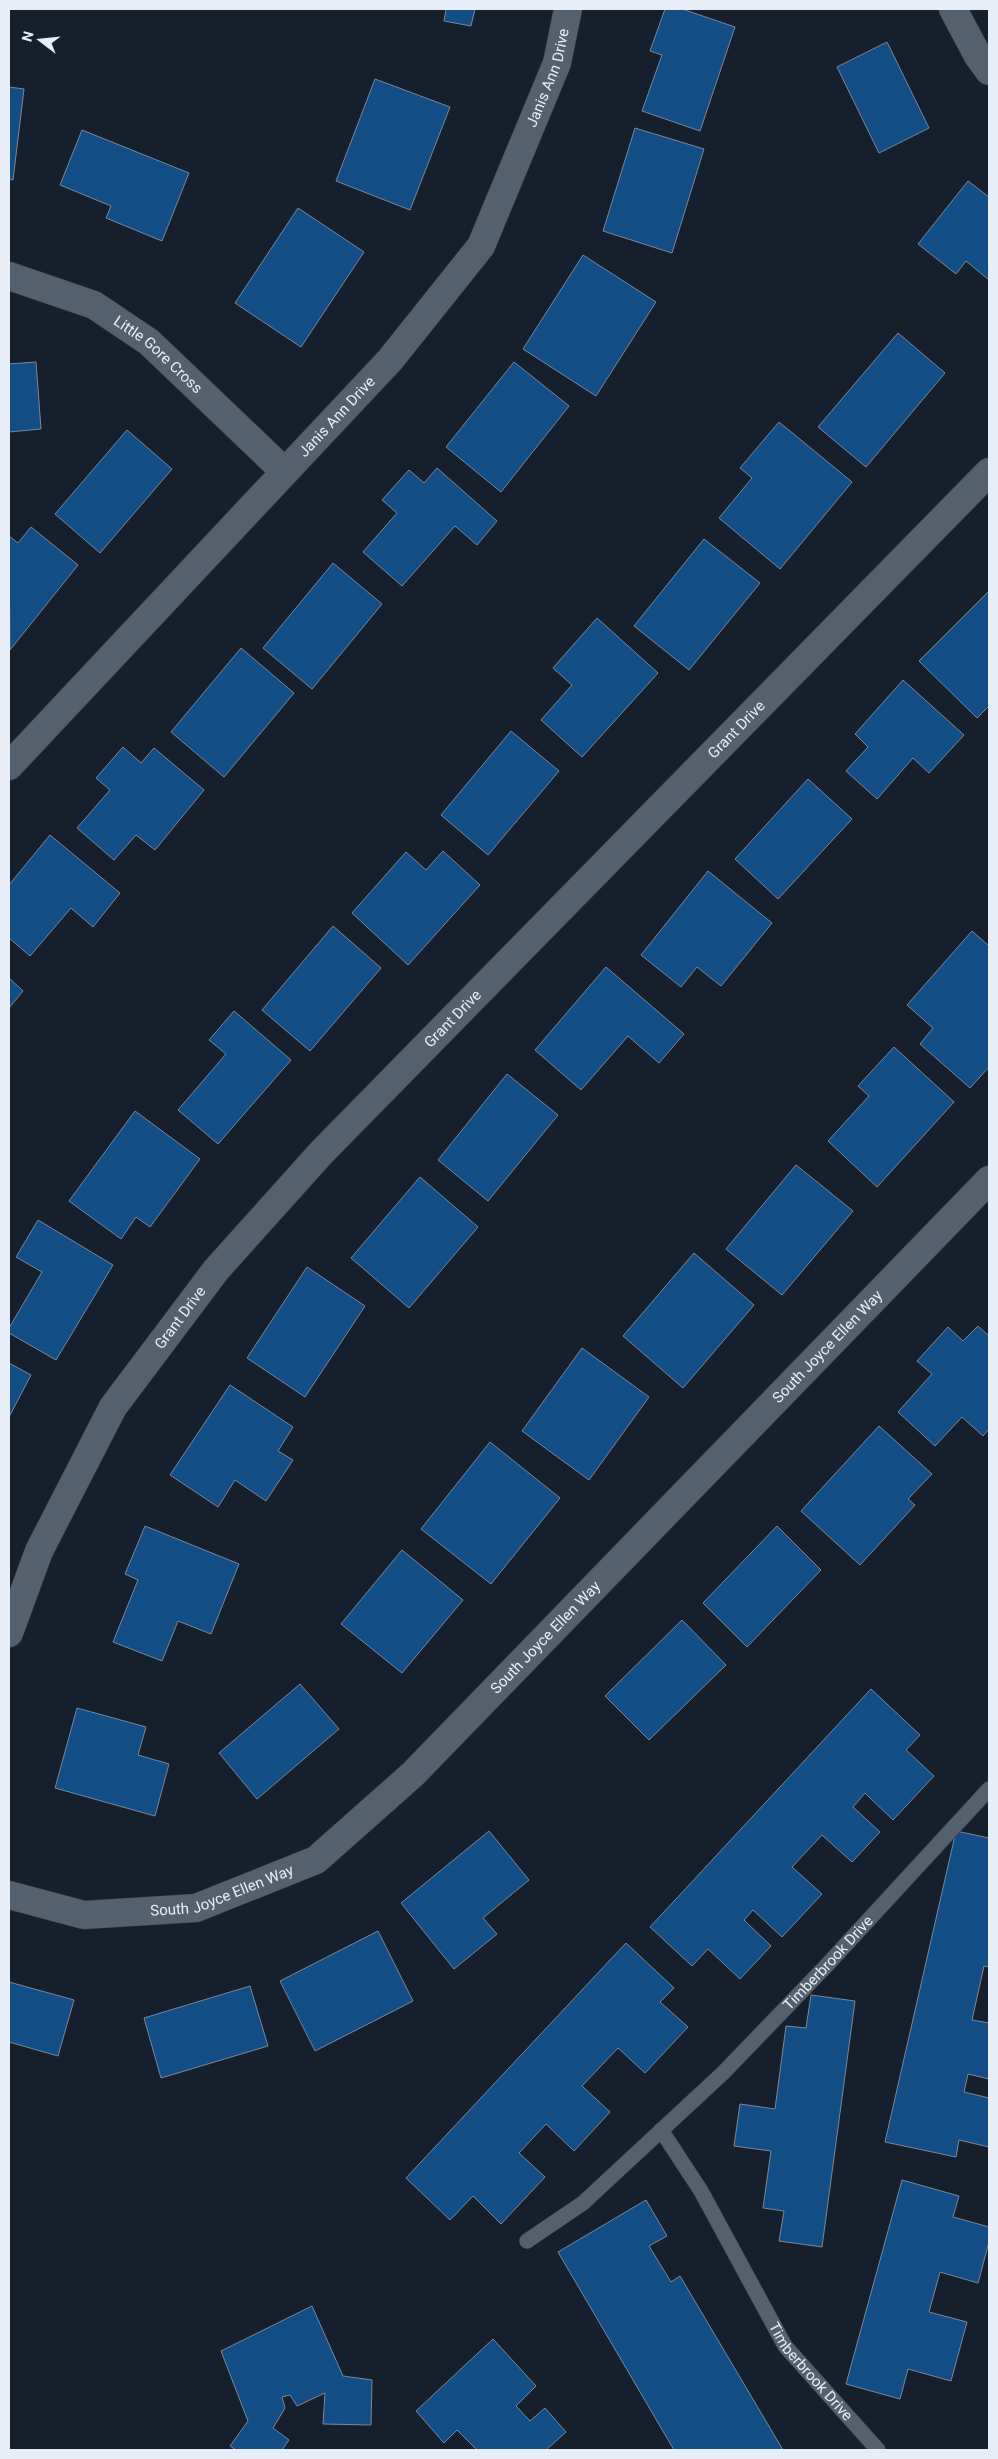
<svg xmlns="http://www.w3.org/2000/svg" width="998" height="2459" viewBox="0 0 998 2459" font-family="Roboto,sans-serif">
	<style>
		.building { fill: #134d86; stroke: #7a8797 }
		.lines { fill: none; stroke-linecap: round; stroke-linejoin: round }
		.lane-casing { stroke: #353b46; stroke-width: 16 }
		.street-casing { stroke: #353b46; stroke-width: 29 }
		.lane { stroke: #54606e; stroke-width: 15 }
		.street { stroke: #54606e; stroke-width: 28 }
		.labels { text-anchor: middle; dominant-baseline: central; stroke-width: 4; stroke-linejoin: round; paint-order: stroke }
		.street-label { font-size: 15px; fill: #e7eef7; stroke: #15202c }
	</style>
	<rect width="100%" height="100%" fill="#15202c"/>
	<g class="building">
		<path d="M 446,9 L 475,9 L 471,26 L 444,21 Z"/>
		<path d="M 665,9 L 682,9 L 735,27 L 700,131 L 642,111 L 662,55 L 650,51 Z"/>
		<path d="M 887,42 L 929,128 L 879,153 L 837,67 Z"/>
		<path d="M 375,79 L 450,107 L 410,210 L 336,181 Z"/>
		<path d="M 9,87 L 24,89 L 13,180 L 9,179 Z"/>
		<path d="M 635,128 L 704,149 L 672,253 L 603,231 Z"/>
		<path d="M 82,130 L 189,173 L 162,241 L 106,218 L 111,206 L 60,185 Z"/>
		<path d="M 968,181 L 989,197 L 989,280 L 966,261 L 956,274 L 918,244 Z"/>
		<path d="M 298,208 L 364,252 L 301,347 L 235,303 Z"/>
		<path d="M 583,255 L 656,302 L 596,396 L 523,349 Z"/>
		<path d="M 898,333 L 945,373 L 866,467 L 818,427 Z"/>
		<path d="M 36,362 L 41,429 L 9,432 L 9,364 Z"/>
		<path d="M 514,362 L 569,406 L 501,492 L 446,447 Z"/>
		<path d="M 779,422 L 852,482 L 780,569 L 719,518 L 752,478 L 740,468 Z"/>
		<path d="M 127,430 L 172,469 L 100,553 L 55,514 Z"/>
		<path d="M 437,468 L 497,521 L 477,545 L 455,526 L 402,586 L 363,552 L 397,513 L 382,500 L 409,470 L 424,483 Z"/>
		<path d="M 31,527 L 78,565 L 10,650 L 9,536 L 18,543 Z"/>
		<path d="M 704,539 L 760,583 L 689,670 L 634,626 Z"/>
		<path d="M 333,563 L 382,604 L 312,689 L 263,648 Z"/>
		<path d="M 989,591 L 989,706 L 977,718 L 919,661 Z"/>
		<path d="M 597,618 L 658,673 L 582,757 L 541,720 L 572,685 L 553,668 Z"/>
		<path d="M 241,648 L 294,693 L 224,777 L 171,732 Z"/>
		<path d="M 903,680 L 964,735 L 929,773 L 913,758 L 877,799 L 846,771 L 868,747 L 855,734 Z"/>
		<path d="M 511,731 L 559,771 L 488,855 L 441,815 Z"/>
		<path d="M 123,747 L 141,763 L 154,748 L 204,790 L 155,850 L 136,835 L 114,860 L 77,828 L 110,790 L 96,778 Z"/>
		<path d="M 808,779 L 852,819 L 778,899 L 735,859 Z"/>
		<path d="M 50,835 L 120,893 L 93,927 L 71,908 L 30,956 L 9,938 L 9,885 Z"/>
		<path d="M 443,851 L 480,885 L 408,965 L 352,913 L 406,852 L 426,870 Z"/>
		<path d="M 708,871 L 772,923 L 721,986 L 697,967 L 681,987 L 641,955 Z"/>
		<path d="M 333,926 L 381,968 L 310,1051 L 262,1010 Z"/>
		<path d="M 972,931 L 989,946 L 989,1067 L 970,1088 L 920,1044 L 933,1028 L 907,1005 Z"/>
		<path d="M 606,967 L 684,1034 L 659,1063 L 628,1036 L 581,1090 L 535,1050 Z"/>
		<path d="M 9,978 L 23,991 L 9,1008 Z"/>
		<path d="M 234,1011 L 291,1060 L 218,1144 L 178,1110 L 226,1054 L 209,1040 Z"/>
		<path d="M 894,1047 L 954,1102 L 877,1187 L 828,1141 L 869,1096 L 858,1086 Z"/>
		<path d="M 507,1074 L 558,1115 L 488,1201 L 438,1160 Z"/>
		<path d="M 135,1111 L 200,1159 L 150,1227 L 136,1217 L 121,1239 L 69,1201 Z"/>
		<path d="M 796,1165 L 853,1211 L 782,1295 L 726,1249 Z"/>
		<path d="M 420,1177 L 478,1227 L 409,1308 L 351,1258 Z"/>
		<path d="M 38,1220 L 113,1265 L 56,1360 L 9,1333 L 9,1328 L 42,1272 L 16,1257 Z"/>
		<path d="M 694,1253 L 754,1305 L 683,1388 L 623,1336 Z"/>
		<path d="M 307,1267 L 365,1306 L 305,1397 L 247,1358 Z"/>
		<path d="M 978,1326 L 989,1336 L 989,1429 L 983,1436 L 962,1417 L 935,1446 L 898,1412 L 932,1374 L 917,1361 L 948,1327 L 963,1341 Z"/>
		<path d="M 582,1348 L 649,1397 L 589,1480 L 522,1431 Z"/>
		<path d="M 9,1363 L 31,1375 L 9,1417 Z"/>
		<path d="M 230,1385 L 293,1427 L 278,1451 L 293,1460 L 266,1501 L 235,1480 L 218,1507 L 170,1475 Z"/>
		<path d="M 879,1426 L 932,1474 L 908,1499 L 915,1505 L 860,1565 L 801,1511 Z"/>
		<path d="M 490,1442 L 560,1498 L 491,1584 L 421,1529 Z"/>
		<path d="M 145,1526 L 239,1564 L 211,1634 L 178,1621 L 162,1661 L 113,1642 L 138,1580 L 125,1574 Z"/>
		<path d="M 777,1526 L 821,1570 L 747,1647 L 703,1603 Z"/>
		<path d="M 402,1550 L 463,1600 L 402,1673 L 341,1624 Z"/>
		<path d="M 682,1620 L 726,1665 L 649,1740 L 605,1696 Z"/>
		<path d="M 300,1684 L 339,1729 L 257,1799 L 219,1753 Z"/>
		<path d="M 871,1689 L 920,1735 L 906,1750 L 934,1776 L 893,1820 L 865,1793 L 853,1807 L 880,1832 L 852,1862 L 822,1835 L 792,1867 L 822,1894 L 782,1937 L 753,1910 L 744,1920 L 771,1946 L 740,1979 L 708,1949 L 692,1966 L 650,1927 Z"/>
		<path d="M 77,1708 L 146,1727 L 138,1755 L 169,1764 L 155,1816 L 55,1788 Z"/>
		<path d="M 489,1831 L 529,1880 L 483,1918 L 497,1934 L 454,1969 L 401,1903 Z"/>
		<path d="M 956,1831 L 989,1838 L 989,1967 L 984,1966 L 972,2020 L 989,2023 L 989,2079 L 968,2074 L 964,2092 L 989,2098 L 989,2147 L 959,2140 L 956,2157 L 885,2142 Z"/>
		<path d="M 378,1931 L 413,2001 L 315,2051 L 280,1981 Z"/>
		<path d="M 626,1943 L 674,1988 L 660,2002 L 688,2027 L 645,2073 L 618,2048 L 582,2086 L 610,2112 L 574,2151 L 546,2124 L 519,2153 L 545,2177 L 501,2224 L 473,2196 L 450,2220 L 406,2178 Z"/>
		<path d="M 9,1982 L 74,2000 L 58,2056 L 9,2042 Z"/>
		<path d="M 250,1986 L 268,2046 L 161,2078 L 144,2018 Z"/>
		<path d="M 811,1995 L 855,2001 L 822,2247 L 779,2241 L 784,2211 L 763,2208 L 771,2151 L 734,2146 L 740,2104 L 775,2109 L 786,2026 L 806,2028 Z"/>
		<path d="M 902,2180 L 959,2196 L 953,2217 L 989,2227 L 989,2242 L 978,2283 L 940,2272 L 929,2312 L 967,2322 L 951,2381 L 908,2369 L 900,2399 L 846,2384 Z"/>
		<path d="M 646,2200 L 667,2236 L 649,2246 L 671,2282 L 680,2276 L 783,2450 L 674,2450 L 558,2252 Z"/>
		<path d="M 312,2306 L 343,2376 L 372,2380 L 371,2425 L 323,2424 L 325,2393 L 297,2406 L 290,2395 L 282,2397 L 285,2408 L 273,2428 L 289,2440 L 282,2450 L 236,2450 L 230,2446 L 248,2421 L 221,2351 Z"/>
		<path d="M 493,2339 L 536,2386 L 516,2406 L 530,2421 L 545,2408 L 566,2432 L 546,2450 L 477,2450 L 457,2430 L 444,2443 L 416,2411 Z"/>
	</g>
	<g class="lines">
		<g class="lane-casing">
			<g id="lane">
				<path id="s1" d="M 661,2130 L 701,2191 L 785,2346 L 878,2450"/>
				<path id="s2" d="M 527,2241 L 583,2203 L 723,2073 L 827,1965 L 989,1789"/>
			</g>
		</g>
		<g class="street-casing">
			<g id="street">
				<path d="M 953,9 L 978,56 L 989,71"/>
				<path id="s3" d="M 9,276 L 94,305 L 149,342 L 284,471"/>
				<path id="s4" d="M 9,766 L 390,360 L 481,246 L 557,63 L 568,9"/>
				<path id="s5" d="M 9,1633 L 39,1551 L 113,1407 L 216,1270 L 321,1153 L 989,472"/>
				<path id="s6" d="M 9,1895 L 84,1915 L 196,1908 L 316,1860 L 413,1774 L 989,1180"/>
			</g>
		</g>
		<use href="#lane" class="lane"/>
		<use href="#street" class="street"/>
	</g>
	<g class="labels">
		<g class="street-label">
			<text stroke="none"><textPath href="#s4" startOffset="884">Janis Ann Drive</textPath></text>
			<text stroke="none"><textPath href="#s3" startOffset="171">Little Gore Cross</textPath></text>
			<text stroke="none"><textPath href="#s4" startOffset="479">Janis Ann Drive</textPath></text>
			<text stroke="none"><textPath href="#s5" startOffset="1171">Grant Drive</textPath></text>
			<text stroke="none"><textPath href="#s5" startOffset="766">Grant Drive</textPath></text>
			<text stroke="none"><textPath href="#s5" startOffset="361">Grant Drive</textPath></text>
			<text stroke="none"><textPath href="#s6" startOffset="1044">South Joyce Ellen Way</textPath></text>
			<text stroke="none"><textPath href="#s6" startOffset="639">South Joyce Ellen Way</textPath></text>
			<text stroke="none"><textPath href="#s6" startOffset="219">South Joyce Ellen Way</textPath></text>
			<text stroke="none"><textPath href="#s2" startOffset="411">Timberbrook Drive</textPath></text>
			<text stroke="none"><textPath href="#s1" startOffset="285">Timberbrook Drive</textPath></text>
		</g>
	</g>
	<rect width="998" height="2459" fill="none" stroke="#e7eef7" stroke-width="20"/>
	<g transform="translate(40 40) rotate(286)" stroke="#15202c" stroke-width="4" paint-order="stroke">
	<path d="M0-4L9 19L0 12L-9 19Z" fill="#e7eef7"/>
	<text y="-8" font-size="14" font-weight="bold" text-anchor="middle" fill="#e7eef7">N</text>
	</g>
</svg>
